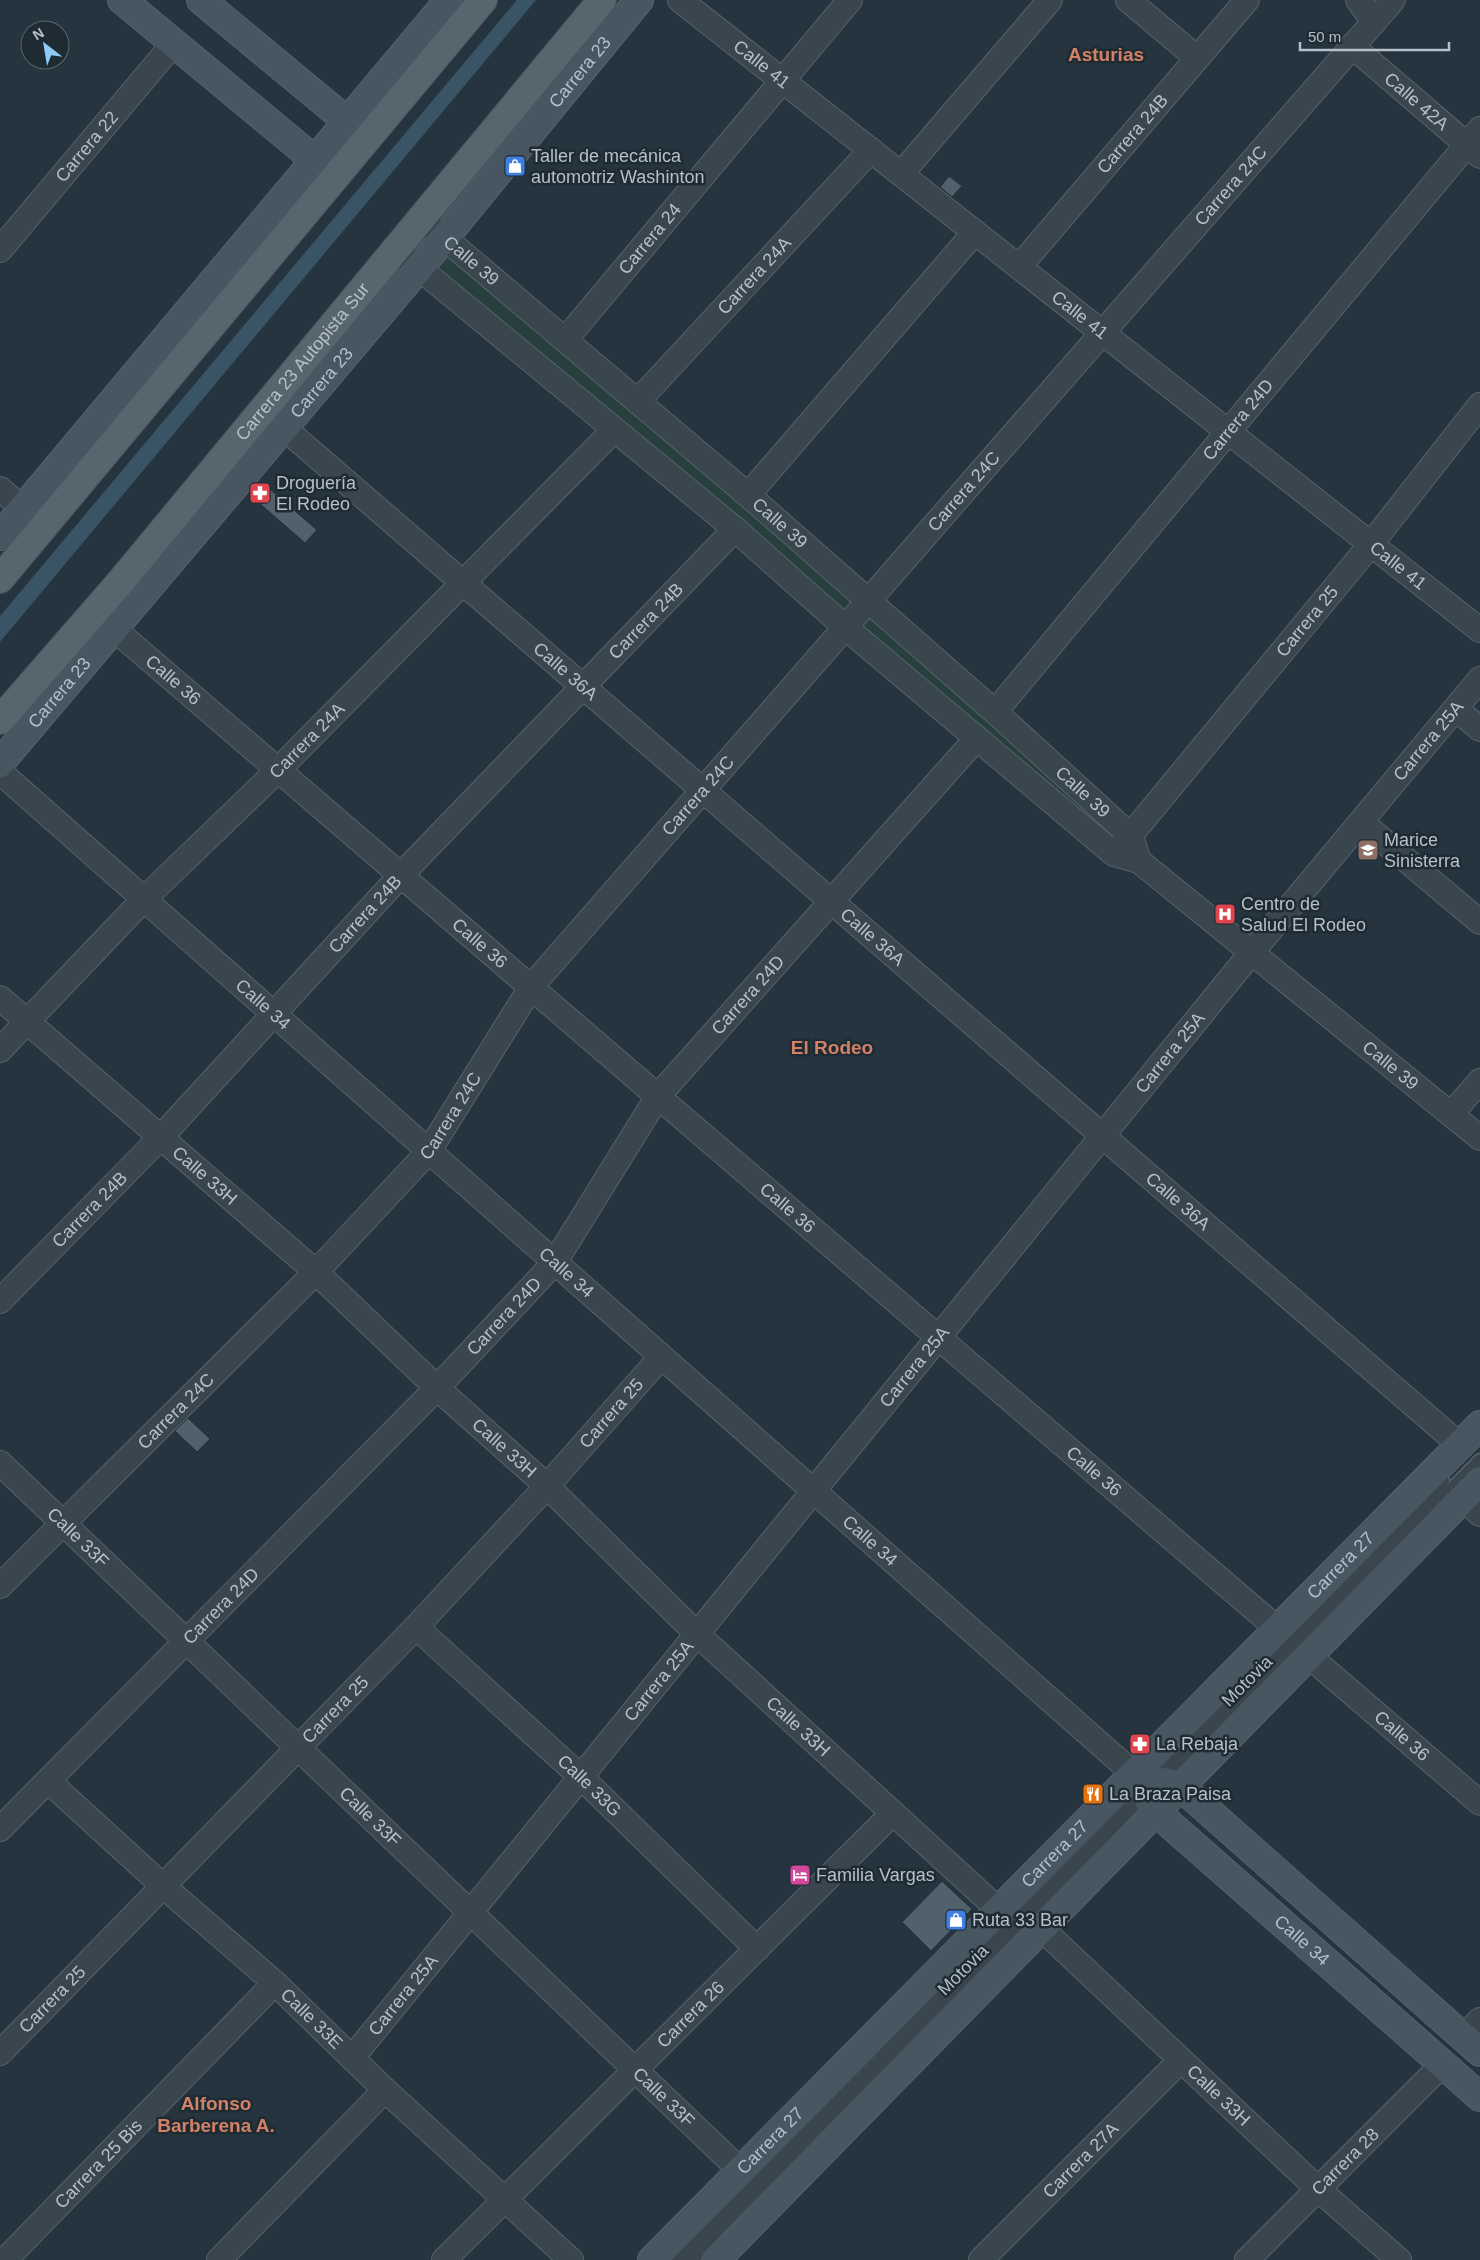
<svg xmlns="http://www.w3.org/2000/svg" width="1480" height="2260" viewBox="0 0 1480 2260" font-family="Helvetica,sans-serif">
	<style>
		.green { fill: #273f3d }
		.water { fill: #395465 }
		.building { fill: #50616b; stroke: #202d35 }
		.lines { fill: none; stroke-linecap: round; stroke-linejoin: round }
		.lane-casing { stroke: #57636c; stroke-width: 15 }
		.street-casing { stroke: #57636c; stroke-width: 26 }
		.secondary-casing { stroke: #57636c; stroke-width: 30 }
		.primary-casing { stroke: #424f57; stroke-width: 30 }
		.lane { stroke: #39464e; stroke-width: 12 }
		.street { stroke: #39464e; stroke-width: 24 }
		.secondary { stroke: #475661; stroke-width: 28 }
		.primary { stroke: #57656e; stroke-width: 28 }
		.labels { text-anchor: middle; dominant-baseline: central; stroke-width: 5; stroke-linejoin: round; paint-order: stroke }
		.street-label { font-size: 18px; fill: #b5c0c9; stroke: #1e2b33 }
		.poi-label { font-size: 18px; fill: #b5c0c9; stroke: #1e2b33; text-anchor: start }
		.neighbourhood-label { font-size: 19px; font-weight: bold; fill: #d28167; stroke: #1e2b33 }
	</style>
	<rect width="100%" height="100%" fill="#25343e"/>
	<path class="green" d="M 445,237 L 1131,836 L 1114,854 L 419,267 Z"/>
	<path class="water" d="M 517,0 L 536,0 L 0,642 L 0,616 Z"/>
	<g class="building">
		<path d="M 949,176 L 962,186 L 952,197 L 940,187 Z"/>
		<path d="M 263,483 L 317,530 L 305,543 L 251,496 Z"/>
		<path d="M 188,1418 L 210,1439 L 197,1452 L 175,1431 Z"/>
		<path d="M 942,1881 L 972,1909 L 931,1951 L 902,1922 Z"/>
	</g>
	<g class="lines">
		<g class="lane-casing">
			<g id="lane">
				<path d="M 678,2260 L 1443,1481"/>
				<path d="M 692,2260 L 1480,1460"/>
			</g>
		</g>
		<g class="street-casing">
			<g id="street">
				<path id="s1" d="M 680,0 L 1480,630"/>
				<path d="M 1128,0 L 1197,58"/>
				<path d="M 1358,0 L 1374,22"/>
				<path id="s2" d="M 1352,46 L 1480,156"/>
				<path d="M 901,174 L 1050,0"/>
				<path id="s3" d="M 421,218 L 748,495 L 995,712 L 1131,836 L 1139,861"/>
				<path id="s4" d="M 396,249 L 735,529 L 845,627 L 1114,854 L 1139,861 L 1480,1138"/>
				<path id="s5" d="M 0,250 L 174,43"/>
				<path id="s6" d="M 1019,267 L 1247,0"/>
				<path id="s7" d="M 565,340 L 850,0"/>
				<path id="s8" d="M 638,401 L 871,150"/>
				<path id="s9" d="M 284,428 L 1460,1445"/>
				<path d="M 0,489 L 24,509"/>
				<path d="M 748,495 L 975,232"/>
				<path id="s10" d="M 99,616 L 1480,1803"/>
				<path d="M 1456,709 L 1480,729"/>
				<path id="s11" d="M 995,712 L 1480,129"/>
				<path id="s12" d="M 0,772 L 1134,1774"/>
				<path d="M 1361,822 L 1480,922"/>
				<path id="s13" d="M 1120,848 L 1371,544 L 1480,405"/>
				<path id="s14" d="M 0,998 L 316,1272 L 437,1388 L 547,1486 L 697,1634 L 999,1910"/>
				<path id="s15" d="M 0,1050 L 144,899 L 278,770 L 614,430"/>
				<path d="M 1451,1114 L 1480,1081"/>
				<path id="s16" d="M 0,1301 L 161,1137 L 401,875 L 735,529"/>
				<path id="s17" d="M 0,1463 L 741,2171"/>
				<path d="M 1463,1498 L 1480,1514"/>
				<path id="s18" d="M 0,1586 L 316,1272 L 429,1151 L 531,987 L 1393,0"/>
				<path id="s19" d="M 416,1627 L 581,1777 L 757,1949"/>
				<path id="s20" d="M 48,1781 L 163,1886 L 275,1983 L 385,2090 L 571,2260"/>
				<path id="s21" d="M 0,1829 L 437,1388 L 555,1262 L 658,1096 L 977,738"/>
				<path id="s22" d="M 1041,1928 L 1318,2189 L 1399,2260"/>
				<path d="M 1463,2037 L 1480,2020"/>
				<path id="s23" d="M 0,2053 L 416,1627 L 547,1486 L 661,1357"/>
				<path id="s24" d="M 352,2058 L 1252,952 L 1480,679"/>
				<path id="s25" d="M 5,2260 L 275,1983"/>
				<path d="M 219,2260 L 385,2090"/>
				<path id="s26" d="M 444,2260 L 893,1813"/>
				<path id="s27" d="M 981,2260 L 1180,2061"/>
				<path id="s28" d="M 1247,2260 L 1443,2064"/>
			</g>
		</g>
		<g class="secondary-casing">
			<g id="secondary">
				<path d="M 122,0 L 316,161"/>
				<path d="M 201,0 L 348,122"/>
				<path d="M 0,536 L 449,0"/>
				<path id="s29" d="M 0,763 L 445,237 L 639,0"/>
				<path id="s30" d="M 1134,1774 L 1156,1811 L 1164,1819 L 1480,2097"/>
				<path d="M 1163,1782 L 1180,1786 L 1480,2052"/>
				<path id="s31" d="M 652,2260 L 1480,1425"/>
				<path d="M 716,2260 L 1480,1481"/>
			</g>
		</g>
		<g class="primary-casing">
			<g id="primary">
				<path d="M 0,579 L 483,0"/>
				<path id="s32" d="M 0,720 L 122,580 L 602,0"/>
			</g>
		</g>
		<use href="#lane" class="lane"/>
		<use href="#street" class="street"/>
		<use href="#secondary" class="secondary"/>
		<use href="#primary" class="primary"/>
	</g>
	<defs>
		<g id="shop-square" transform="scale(1.125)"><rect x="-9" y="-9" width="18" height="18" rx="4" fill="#3f7fe0" stroke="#1e2b33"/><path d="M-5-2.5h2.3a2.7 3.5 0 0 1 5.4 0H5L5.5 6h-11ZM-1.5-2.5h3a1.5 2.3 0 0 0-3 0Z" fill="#fff"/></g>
		<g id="pharmacy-square" transform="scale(1.125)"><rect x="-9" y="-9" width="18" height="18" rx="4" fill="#e0444e" stroke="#1e2b33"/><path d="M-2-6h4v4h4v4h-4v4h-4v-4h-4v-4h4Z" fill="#fff"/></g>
		<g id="school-square" transform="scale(1.125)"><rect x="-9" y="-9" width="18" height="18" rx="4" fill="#8d6e63" stroke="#1e2b33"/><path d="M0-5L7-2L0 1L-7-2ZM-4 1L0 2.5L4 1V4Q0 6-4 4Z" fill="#fff"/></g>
		<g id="hospital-square" transform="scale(1.125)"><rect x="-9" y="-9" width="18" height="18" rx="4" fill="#e0444e" stroke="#1e2b33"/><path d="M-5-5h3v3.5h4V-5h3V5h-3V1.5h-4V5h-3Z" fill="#fff"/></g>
		<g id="restaurant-square" transform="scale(1.125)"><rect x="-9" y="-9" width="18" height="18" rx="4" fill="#e8710a" stroke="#1e2b33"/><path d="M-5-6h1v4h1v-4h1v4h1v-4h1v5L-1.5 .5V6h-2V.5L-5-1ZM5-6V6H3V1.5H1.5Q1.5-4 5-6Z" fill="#fff"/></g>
		<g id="hotel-square" transform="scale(1.125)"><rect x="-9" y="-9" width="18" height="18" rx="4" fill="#d1479c" stroke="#1e2b33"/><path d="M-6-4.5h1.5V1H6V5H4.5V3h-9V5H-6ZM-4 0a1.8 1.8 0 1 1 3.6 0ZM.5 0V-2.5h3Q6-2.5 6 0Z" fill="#fff"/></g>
	</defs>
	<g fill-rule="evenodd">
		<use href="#shop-square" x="515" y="166"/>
		<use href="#pharmacy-square" x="260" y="493"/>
		<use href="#school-square" x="1368" y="850"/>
		<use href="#hospital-square" x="1225" y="914"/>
		<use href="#pharmacy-square" x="1140" y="1744"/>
		<use href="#restaurant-square" x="1093" y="1794"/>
		<use href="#hotel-square" x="800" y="1875"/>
		<use href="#shop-square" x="956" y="1920"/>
	</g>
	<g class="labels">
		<g class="street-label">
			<text stroke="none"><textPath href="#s1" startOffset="104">Calle 41</textPath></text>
			<text stroke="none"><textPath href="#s29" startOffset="902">Carrera 23</textPath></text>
			<text stroke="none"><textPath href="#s2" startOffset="85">Calle 42A</textPath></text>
			<text stroke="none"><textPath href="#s6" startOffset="175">Carrera 24B</textPath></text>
			<text stroke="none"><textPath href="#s5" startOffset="135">Carrera 22</textPath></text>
			<text stroke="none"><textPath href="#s18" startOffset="1868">Carrera 24C</textPath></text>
			<text stroke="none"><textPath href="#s7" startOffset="132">Carrera 24</textPath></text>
			<text stroke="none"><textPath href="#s3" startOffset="66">Calle 39</textPath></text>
			<text stroke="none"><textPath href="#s8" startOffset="171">Carrera 24A</textPath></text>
			<text stroke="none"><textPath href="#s1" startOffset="509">Calle 41</textPath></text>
			<text stroke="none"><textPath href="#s32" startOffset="469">Carrera 23 Autopista Sur</textPath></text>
			<text stroke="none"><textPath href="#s29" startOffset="498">Carrera 23</textPath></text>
			<text stroke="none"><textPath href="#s11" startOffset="380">Carrera 24D</textPath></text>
			<text stroke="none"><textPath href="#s18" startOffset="1462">Carrera 24C</textPath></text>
			<text stroke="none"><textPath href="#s3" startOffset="471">Calle 39</textPath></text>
			<text stroke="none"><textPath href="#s1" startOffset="914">Calle 41</textPath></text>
			<text stroke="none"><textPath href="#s16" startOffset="938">Carrera 24B</textPath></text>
			<text stroke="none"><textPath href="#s13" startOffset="294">Carrera 25</textPath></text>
			<text stroke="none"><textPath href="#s9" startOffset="372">Calle 36A</textPath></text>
			<text stroke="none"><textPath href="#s10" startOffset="98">Calle 36</textPath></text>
			<text stroke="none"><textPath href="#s29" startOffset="92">Carrera 23</textPath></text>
			<text stroke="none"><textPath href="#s15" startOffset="436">Carrera 24A</textPath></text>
			<text stroke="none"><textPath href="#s24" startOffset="1701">Carrera 25A</textPath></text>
			<text stroke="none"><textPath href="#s3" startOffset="876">Calle 39</textPath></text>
			<text stroke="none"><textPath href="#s18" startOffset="1058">Carrera 24C</textPath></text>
			<text stroke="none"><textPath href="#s16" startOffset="532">Carrera 24B</textPath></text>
			<text stroke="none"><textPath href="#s9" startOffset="778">Calle 36A</textPath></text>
			<text stroke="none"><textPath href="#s10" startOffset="502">Calle 36</textPath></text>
			<text stroke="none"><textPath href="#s21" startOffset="1124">Carrera 24D</textPath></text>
			<text stroke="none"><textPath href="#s12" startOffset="351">Calle 34</textPath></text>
			<text stroke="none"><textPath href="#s24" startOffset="1296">Carrera 25A</textPath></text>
			<text stroke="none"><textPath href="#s4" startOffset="1289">Calle 39</textPath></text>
			<text stroke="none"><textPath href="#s18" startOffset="652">Carrera 24C</textPath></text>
			<text stroke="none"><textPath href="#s14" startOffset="271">Calle 33H</textPath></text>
			<text stroke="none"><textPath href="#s9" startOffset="1182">Calle 36A</textPath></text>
			<text stroke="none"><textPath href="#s10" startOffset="908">Calle 36</textPath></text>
			<text stroke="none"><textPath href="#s16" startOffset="128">Carrera 24B</textPath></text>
			<text stroke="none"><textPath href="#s12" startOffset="756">Calle 34</textPath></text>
			<text stroke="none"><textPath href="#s21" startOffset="719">Carrera 24D</textPath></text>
			<text stroke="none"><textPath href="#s24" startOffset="891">Carrera 25A</textPath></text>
			<text stroke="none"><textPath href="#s18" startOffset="248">Carrera 24C</textPath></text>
			<text stroke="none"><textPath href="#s23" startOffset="885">Carrera 25</textPath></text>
			<text stroke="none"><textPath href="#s14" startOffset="676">Calle 33H</textPath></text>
			<text stroke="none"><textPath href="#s10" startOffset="1312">Calle 36</textPath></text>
			<text stroke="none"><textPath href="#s17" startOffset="108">Calle 33F</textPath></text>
			<text stroke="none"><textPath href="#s12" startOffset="1161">Calle 34</textPath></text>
			<text stroke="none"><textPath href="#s31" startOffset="978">Carrera 27</textPath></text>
			<text stroke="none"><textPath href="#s21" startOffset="314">Carrera 24D</textPath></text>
			<text stroke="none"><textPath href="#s24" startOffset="486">Carrera 25A</textPath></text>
			<text transform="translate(1247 1681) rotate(-45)">Motovia</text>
			<text stroke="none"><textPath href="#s23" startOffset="480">Carrera 25</textPath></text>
			<text stroke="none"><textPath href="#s14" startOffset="1081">Calle 33H</textPath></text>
			<text stroke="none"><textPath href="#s10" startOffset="1718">Calle 36</textPath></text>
			<text stroke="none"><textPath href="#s19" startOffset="235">Calle 33G</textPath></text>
			<text stroke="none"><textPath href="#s17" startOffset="512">Calle 33F</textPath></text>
			<text stroke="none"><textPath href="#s31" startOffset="572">Carrera 27</textPath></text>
			<text stroke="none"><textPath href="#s30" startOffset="238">Calle 34</textPath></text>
			<text transform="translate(963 1970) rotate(-45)">Motovia</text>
			<text stroke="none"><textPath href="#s24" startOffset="81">Carrera 25A</textPath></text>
			<text stroke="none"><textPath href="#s23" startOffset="75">Carrera 25</textPath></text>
			<text stroke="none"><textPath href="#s26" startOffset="348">Carrera 26</textPath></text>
			<text stroke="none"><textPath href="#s20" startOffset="355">Calle 33E</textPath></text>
			<text stroke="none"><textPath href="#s22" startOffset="244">Calle 33H</textPath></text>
			<text stroke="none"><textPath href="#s17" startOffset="918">Calle 33F</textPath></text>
			<text stroke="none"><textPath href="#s31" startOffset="168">Carrera 27</textPath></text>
			<text stroke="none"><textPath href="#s27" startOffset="141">Carrera 27A</textPath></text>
			<text stroke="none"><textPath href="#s28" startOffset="139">Carrera 28</textPath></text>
			<text stroke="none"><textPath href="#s25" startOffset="134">Carrera 25 Bis</textPath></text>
		</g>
		<g class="poi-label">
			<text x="531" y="156">Taller de mecánica<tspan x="531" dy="21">automotriz Washinton</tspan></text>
			<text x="276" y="483">Droguería<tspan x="276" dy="21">El Rodeo</tspan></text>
			<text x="1384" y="840">Marice<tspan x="1384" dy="21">Sinisterra</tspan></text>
			<text x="1241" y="904">Centro de<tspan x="1241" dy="21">Salud El Rodeo</tspan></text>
			<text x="1156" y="1744">La Rebaja</text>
			<text x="1109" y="1794">La Braza Paisa</text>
			<text x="816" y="1875">Familia Vargas</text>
			<text x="972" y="1920">Ruta 33 Bar</text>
		</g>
		<g class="neighbourhood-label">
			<text x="1106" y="54">Asturias</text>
			<text x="832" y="1047">El Rodeo</text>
			<text x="216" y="2103">Alfonso<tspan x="216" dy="22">Barberena A.</tspan></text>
		</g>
	</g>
	<g transform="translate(45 45) rotate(329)"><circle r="24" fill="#1e2b33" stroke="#5a676f"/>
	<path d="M0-4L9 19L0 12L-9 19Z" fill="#8ecaf5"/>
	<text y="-8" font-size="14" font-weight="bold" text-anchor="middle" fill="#b5c0c9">N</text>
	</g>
	<path d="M1300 42v8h149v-8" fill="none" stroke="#b5c0c9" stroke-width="2.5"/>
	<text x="1308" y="42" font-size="15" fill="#b5c0c9" stroke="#1e2b33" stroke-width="4" paint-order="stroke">50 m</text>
</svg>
